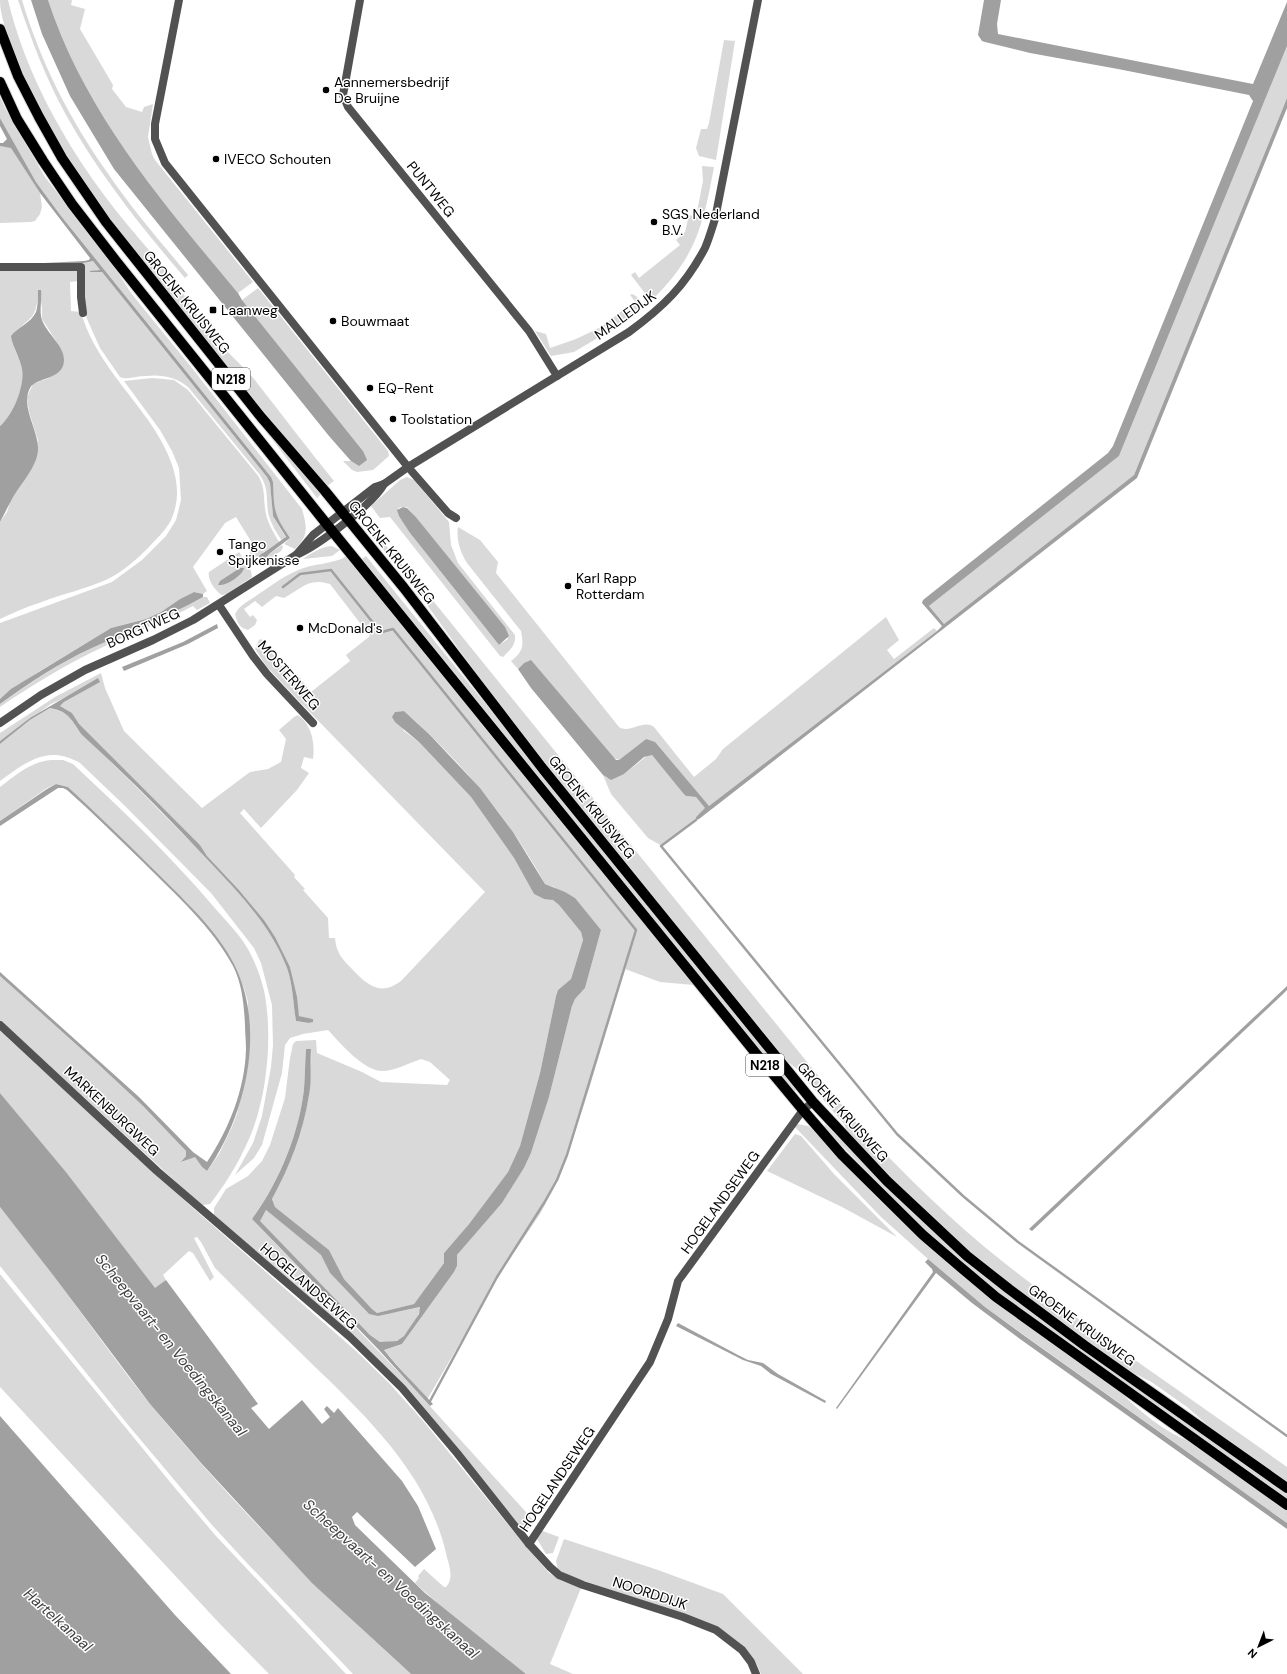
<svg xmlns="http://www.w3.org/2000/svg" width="1287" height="1674" viewBox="0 0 1287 1674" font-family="'DM Sans',sans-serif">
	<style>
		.green { fill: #d9d9d9; fill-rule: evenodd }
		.water { fill: #a0a0a0; fill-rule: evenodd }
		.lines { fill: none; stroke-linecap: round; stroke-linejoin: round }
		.stream { stroke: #a0a0a0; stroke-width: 2.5 }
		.primary-casing { stroke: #dbdbdb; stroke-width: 12 }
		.street { stroke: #525252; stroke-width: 8 }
		.primary { stroke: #000; stroke-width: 10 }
		.poi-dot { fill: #000; stroke: #fff; stroke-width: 1.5 }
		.labels { text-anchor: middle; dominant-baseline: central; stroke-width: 3; stroke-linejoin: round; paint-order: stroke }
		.shield { fill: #fff; stroke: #4c4c4c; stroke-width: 1 }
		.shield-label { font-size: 13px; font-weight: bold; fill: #000 }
		.poi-label { font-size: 14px; fill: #000; stroke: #fff; text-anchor: start }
		.street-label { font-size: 14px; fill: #000; stroke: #fff }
		.water-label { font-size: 15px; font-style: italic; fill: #414141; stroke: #fff }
	</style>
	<rect width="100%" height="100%" fill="#fff"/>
	<g class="green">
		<path d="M 0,0 L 8,0 C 25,72 63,140 107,199 C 129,229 156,256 178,286 C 184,294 188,303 194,311 C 203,324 214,337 225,349 C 234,359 245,368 254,379 C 281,413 307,448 334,481 L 327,486 C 277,431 231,372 184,314 C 119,233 50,151 14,52 C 8,35 0,18 0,0 Z"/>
		<path d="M 18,0 L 22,0 C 40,61 70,120 107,172 C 131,208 160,241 188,275 L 185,278 C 141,227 99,174 66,115 C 46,79 31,39 18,0 Z"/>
		<path d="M 48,0 L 72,0 L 71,5 L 85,9 L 80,29 L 113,85 L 112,89 L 126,107 L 142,112 L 144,107 L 153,104 L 148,137 L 152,154 L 155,160 L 253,282 L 238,293 C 163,203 85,113 48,0 Z"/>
		<path d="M 724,40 L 735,41 L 716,160 L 699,156 L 696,148 L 701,129 L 707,129 L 709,123 Z"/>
		<path d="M 1287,46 L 1287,98 L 1134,475 L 944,624 L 929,606 L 1119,456 Z"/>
		<path d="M 0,97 L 5,108 L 45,177 L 113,265 L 131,293 L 192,368 L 302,509 C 307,527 309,535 295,549 L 284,544 L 290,538 C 273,514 274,507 271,477 L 61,216 L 36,182 L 0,118 Z"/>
		<path d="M 0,146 L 11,147 L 40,193 L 42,207 L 40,214 L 35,221 L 31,222 L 0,223 Z"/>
		<path d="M 702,166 L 714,167 C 703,226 696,257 651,301 L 631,275 L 635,272 L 639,278 L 680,245 L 676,240 L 685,232 L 689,215 L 696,217 L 703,181 Z"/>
		<path d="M 93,261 L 100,270 L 90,272 L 102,272 L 267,477 L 270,483 L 273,516 L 286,538 L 282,541 C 276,532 270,522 268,512 C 266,497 269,489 260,475 L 188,387 C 176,377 161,374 146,376 C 138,376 131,379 123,378 L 120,377 L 100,348 L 87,319 L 85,312 L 84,263 Z"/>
		<path d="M 0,268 L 76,269 L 79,273 L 79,281 L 70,282 L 71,311 L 81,312 C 92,353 124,386 148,420 C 168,449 188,486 170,522 C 165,531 156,539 149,547 C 137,559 124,571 108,579 C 86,589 62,594 39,603 C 26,607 13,613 0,619 L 0,522 L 7,512 L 10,502 L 35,461 L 38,440 L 29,412 L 27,397 L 33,384 L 49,378 L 58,372 L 58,344 L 42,319 L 42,308 L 39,290 C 35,320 34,314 14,333 C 11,348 18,354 22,368 C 26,385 13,415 0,426 Z"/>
		<path d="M 258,288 L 388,451 L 389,456 L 373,470 L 357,472 L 352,470 L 343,461 L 351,461 L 359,466 L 363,451 L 242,300 Z"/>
		<path d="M 632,294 L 636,296 L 645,306 L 618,326 L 579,349 L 574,352 L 551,356 L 535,331 L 546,334 L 550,348 L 576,339 L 601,327 L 635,301 L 630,295 Z"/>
		<path d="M 152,378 L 174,380 L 188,390 L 259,477 C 266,491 263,500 266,514 C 268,524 274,533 279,542 L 263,552 L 265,560 L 269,554 L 282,545 L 283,547 L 281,551 L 272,557 L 273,563 L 266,565 L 258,563 L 257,564 L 250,554 L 249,545 L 252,543 L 236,517 L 225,523 L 193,567 L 207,591 L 203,594 L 194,592 L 180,599 L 161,612 L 146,619 L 111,628 L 40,671 L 0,699 L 0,623 L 112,582 L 142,560 L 166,536 L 176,520 L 181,500 L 179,468 L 172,451 L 160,430 L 124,381 Z"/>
		<path d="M 255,417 L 321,494 L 317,498 Z"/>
		<path d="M 407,477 L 414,480 L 449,522 L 451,545 L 458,563 L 515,635 C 516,645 510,650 503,657 L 500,656 L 390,517 L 380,518 L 371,506 L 400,480 ZM 402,507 L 407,507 L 415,516 L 508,639 L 499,645 L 410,533 L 398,508 Z"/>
		<path d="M 458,527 L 480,540 L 498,562 L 496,573 L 619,727 C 630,734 643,719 654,727 L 694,777 L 716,759 L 723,749 L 886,617 L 899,640 L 887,650 L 894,659 L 934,628 L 937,631 L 709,806 L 646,739 L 619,760 L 614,758 L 524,663 L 518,669 L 511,661 C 523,652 524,646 521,631 L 467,563 C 460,552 456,539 458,527 Z"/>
		<path d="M 375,533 L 430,597 L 863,1131 C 907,1176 952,1222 1002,1261 C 1094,1334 1192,1399 1287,1467 L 1287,1482 L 1210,1427 L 1187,1407 L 1153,1383 L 1130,1371 L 1029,1298 L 987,1266 L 930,1216 L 871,1158 L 848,1133 L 844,1124 L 796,1068 L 785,1060 L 500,706 L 414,587 L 372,536 Z"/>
		<path d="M 332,546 L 340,550 L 332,556 L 303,559 C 312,553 320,547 332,546 Z"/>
		<path d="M 239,552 L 251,571 L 252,577 L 227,594 L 222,595 C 215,591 207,579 209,572 Z"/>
		<path d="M 347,556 L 694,985 L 660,982 L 625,969 L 589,1089 L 565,1162 L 553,1190 L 540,1214 L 504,1267 L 428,1398 L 426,1398 L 384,1350 L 402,1344 L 454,1272 L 457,1266 L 457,1255 L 502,1203 L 524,1168 L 531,1153 L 549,1097 L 572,1006 L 575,999 L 585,988 L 601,930 L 554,887 L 545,884 C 509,818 460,760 404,711 L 395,712 L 404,731 L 419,742 L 471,797 L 514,858 L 534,894 L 544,899 L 552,899 L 559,905 L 581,932 L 583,940 L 571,979 L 558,990 L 556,996 L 540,1073 L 520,1146 L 508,1172 L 469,1224 L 444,1253 L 444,1263 L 414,1304 L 377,1313 L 372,1309 L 344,1279 L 329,1250 L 275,1207 L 272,1199 C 298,1150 313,1106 311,1049 L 306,1049 C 305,1062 305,1076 304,1089 C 299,1135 279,1181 252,1219 L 408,1382 L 535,1522 L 529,1528 L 525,1530 L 520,1526 L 426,1411 L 214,1215 L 214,1208 L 226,1189 L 248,1176 L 262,1161 L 270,1145 L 285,1098 L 290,1058 L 293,1044 L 296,1041 L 316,1040 L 317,1053 L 362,1072 L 381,1082 L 447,1085 L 450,1080 L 430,1062 L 421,1059 C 409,1063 395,1071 382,1071 C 364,1071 340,1043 328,1030 L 303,1034 L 290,1038 L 285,1045 L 282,1073 L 262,1145 L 254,1158 L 235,1175 L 253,1143 L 262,1116 L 271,1067 L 273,1045 L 272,1005 L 261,963 L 254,948 L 211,893 L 125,806 L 80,763 C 48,744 26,762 0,781 L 0,744 L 30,720 L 50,708 C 70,712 71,720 82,735 C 113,763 143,794 173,824 C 214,865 266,913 287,968 C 293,985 293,1003 296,1021 L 309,1023 L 313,1022 L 313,1019 L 299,1016 L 290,967 L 264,920 L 239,890 L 207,856 L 200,845 L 78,724 L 72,713 L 60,706 L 64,702 L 99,682 L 51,704 L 0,741 L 0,733 L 55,697 L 101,673 L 105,688 L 124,731 L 202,808 L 250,772 L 268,769 L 281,762 L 286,739 L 279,730 L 294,717 L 298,715 C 312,725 315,743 313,759 L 304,757 L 301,768 L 309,773 L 297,790 L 261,828 L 244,809 L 240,813 L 295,875 L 294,877 L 305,889 L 303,890 L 328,918 L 329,938 L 335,938 C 336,953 343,960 353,970 C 368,986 381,996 401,981 L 485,892 L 298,700 L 267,667 L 255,649 L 259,640 L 261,639 L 291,678 L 297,674 L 311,692 L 350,661 L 346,655 L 370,636 L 330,584 C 308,577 301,589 284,598 L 276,596 L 262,607 L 255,601 L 244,609 L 250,617 L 253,615 L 257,620 L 255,625 L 248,630 C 240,628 237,623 235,614 L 239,608 L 245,603 C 262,593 278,579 296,571 C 312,563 332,565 347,556 Z"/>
		<path d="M 366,556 L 796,1089 L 795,1091 L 793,1091 L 770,1063 L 362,559 Z"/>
		<path d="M 203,597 L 207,597 L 210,603 L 197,610 L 193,606 C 163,622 131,633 101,648 C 65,665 32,685 0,707 L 0,704 C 30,683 59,663 92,648 C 129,631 168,617 203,597 Z"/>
		<path d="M 648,755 L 652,755 L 686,796 L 696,797 L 706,809 L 696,817 L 696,820 L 662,846 L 648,838 L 611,794 L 603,775 L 607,778 L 624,774 Z"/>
		<path d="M 51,760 L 63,760 L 73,764 C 121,809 170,855 213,906 C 225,920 240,934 249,951 C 257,966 264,985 266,1002 C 272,1045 266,1100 249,1139 C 239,1162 225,1185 210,1204 L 203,1205 L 198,1202 L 0,1020 L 0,976 L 98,1064 L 143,1106 L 186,1151 L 186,1156 L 182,1162 L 195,1156 L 202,1167 L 207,1171 L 219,1154 L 231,1129 L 237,1114 L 245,1081 L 249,1056 L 248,1002 L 244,988 L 230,957 L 221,943 L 190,906 L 68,787 L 56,784 L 47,788 L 0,821 L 0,787 C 16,775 30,762 51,760 Z"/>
		<path d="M 0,1031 L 194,1209 L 356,1351 L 389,1383 L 424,1422 L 524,1544 L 549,1573 L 562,1581 L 581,1588 L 550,1664 L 573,1674 L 526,1674 L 444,1609 L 415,1583 L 419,1578 L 418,1576 L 424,1569 L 444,1587 L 446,1587 C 455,1578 448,1563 446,1553 C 427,1473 366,1416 309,1361 C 277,1330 246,1299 215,1268 L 201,1242 L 197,1237 L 194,1238 L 214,1277 L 210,1281 L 193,1253 L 189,1251 L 163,1275 L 166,1280 L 155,1289 L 66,1172 L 0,1093 Z"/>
		<path d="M 797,1124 L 808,1126 L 813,1130 L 875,1196 L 923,1242 L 981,1291 L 1122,1394 C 1142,1413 1162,1430 1188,1441 L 1287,1511 L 1287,1523 L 985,1307 L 928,1259 L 881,1217 L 794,1126 Z"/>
		<path d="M 825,1124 L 912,1212 L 948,1245 L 998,1287 L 1039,1317 L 1287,1494 L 1287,1499 L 1040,1324 L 998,1292 L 951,1253 L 909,1215 L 824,1127 Z"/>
		<path d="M 795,1134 L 801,1136 L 834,1174 L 897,1237 L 842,1207 L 767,1171 Z"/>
		<path d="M 0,1207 C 18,1230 37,1253 54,1276 C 86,1319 117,1363 150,1404 C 230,1501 318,1590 411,1674 L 353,1674 L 246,1562 L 212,1525 L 129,1426 L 0,1266 Z"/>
		<path d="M 266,1210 L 321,1255 L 330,1273 L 369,1314 L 397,1312 L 421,1307 C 419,1316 406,1339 396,1341 C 391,1342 385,1342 380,1342 L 370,1335 L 259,1221 Z"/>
		<path d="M 0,1274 L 175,1488 L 216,1536 L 346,1674 L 269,1674 L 220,1624 L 0,1387 Z"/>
		<path d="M 540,1530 L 559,1537 L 553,1553 L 546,1554 L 537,1539 Z"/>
		<path d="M 564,1539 L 658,1570 L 723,1594 L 803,1674 L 761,1674 C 753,1652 734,1637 715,1626 L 570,1576 L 558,1570 L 556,1561 Z"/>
	</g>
	<g class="water">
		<path d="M 31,0 L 48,0 C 85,113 163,203 238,293 L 242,300 L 363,451 L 367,460 L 359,466 L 351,461 L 329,436 L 114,169 L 70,96 L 42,34 Z"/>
		<path d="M 984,0 L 1001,0 L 997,24 L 998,34 L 1253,84 L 1287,2 L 1287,46 L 1119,456 L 929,606 L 944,624 L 1134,475 L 1287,98 L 1287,108 L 1137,478 L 699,819 L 696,820 L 696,817 L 705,808 L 696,797 L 686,796 L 683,793 L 652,755 L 644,757 L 624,774 L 611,780 L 603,775 L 531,688 L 518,669 L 524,663 L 531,660 L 616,760 L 619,760 L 646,739 L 655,742 L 709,806 L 937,631 L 942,626 L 922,603 L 923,600 L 1108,453 L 1113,446 L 1253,101 L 1249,95 L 1118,69 L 1030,53 L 985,42 L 982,41 L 978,35 Z"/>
		<path d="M 0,118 L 36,182 L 61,216 L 271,477 L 273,482 C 274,511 274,514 290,538 L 269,554 L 265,560 L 262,561 L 258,558 L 260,555 L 286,537 L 273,516 L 270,483 L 267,477 L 102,272 L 90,272 L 90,271 L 100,270 L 93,261 L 84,263 L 44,263 L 84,261 L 89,260 L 90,258 L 40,193 L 11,148 L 0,146 L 0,143 L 3,143 L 7,139 L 0,126 Z"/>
		<path d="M 38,290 L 41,290 C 42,299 39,312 42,320 C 47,334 64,345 64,360 C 64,380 36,377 30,388 C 20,407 39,430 38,450 C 37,468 19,485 11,501 C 7,508 4,515 0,522 L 0,426 C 13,415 25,386 22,369 C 20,358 13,348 11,336 C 18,327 31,323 36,312 C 38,306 38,297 38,290 Z"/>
		<path d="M 403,507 L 407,508 L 415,516 L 505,627 L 509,636 L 499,645 L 410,533 L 399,516 L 397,510 Z"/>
		<path d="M 240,568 L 244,568 C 242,576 226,586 218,585 L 220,581 Z"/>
		<path d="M 194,592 L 203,594 L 203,597 C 168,617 129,631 92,648 C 59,663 29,683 0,704 L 0,699 L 11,689 L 111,628 L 146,619 L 161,612 L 180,599 Z"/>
		<path d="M 217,624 L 218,628 L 188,644 L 124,671 L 122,667 L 183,642 Z"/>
		<path d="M 98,678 L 100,682 L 64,702 L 60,706 L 72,713 L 79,724 L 200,845 L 207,856 L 239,890 L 264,920 L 275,937 L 290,967 L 297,997 L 299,1016 L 313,1019 L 313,1022 L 309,1023 L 296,1021 C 293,1003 293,985 287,968 C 270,924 238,892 207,859 C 167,816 125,774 82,735 C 72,721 69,711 50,708 L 30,720 L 0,744 L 0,741 L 30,718 Z"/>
		<path d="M 404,711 L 430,735 L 480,788 L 513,832 L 545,884 L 565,892 L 575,898 L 601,930 L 585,988 L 575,999 L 572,1006 L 549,1097 L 531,1153 L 524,1168 L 502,1203 L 457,1255 L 457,1266 L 454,1272 L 402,1344 L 384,1350 C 399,1369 417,1386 433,1404 L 430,1406 L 378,1349 L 252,1219 C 279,1182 299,1134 304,1089 C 305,1076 305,1062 306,1049 L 311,1049 C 310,1064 312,1080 309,1095 C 303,1133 290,1166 272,1199 L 275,1207 L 329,1250 L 344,1279 L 372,1309 L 377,1313 L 414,1304 L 444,1263 L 444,1253 L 469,1224 L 508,1172 L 520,1146 L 540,1073 L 556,996 L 558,990 L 571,979 L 583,940 L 581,932 L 559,905 L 553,900 L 544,899 L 534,894 L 514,858 L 471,797 L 419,742 L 395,722 L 392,717 L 395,712 ZM 266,1210 L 321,1255 L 330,1273 L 369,1314 L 378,1316 L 420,1307 L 419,1314 L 404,1336 L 397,1341 L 380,1342 L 370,1335 L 260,1221 Z"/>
		<path d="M 56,784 L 68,787 C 96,813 124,840 151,867 C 179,895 218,930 235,966 C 266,1030 246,1115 207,1171 L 202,1167 L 195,1157 L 181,1162 L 186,1156 L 186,1151 L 143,1106 L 98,1064 L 0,976 L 0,972 L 139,1097 L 193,1152 L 207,1162 C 229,1129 245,1089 246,1049 C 246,1041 245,1033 245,1025 C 244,1004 242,984 233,966 C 213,928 174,893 144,863 C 118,838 93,813 67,790 L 63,788 L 58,788 L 0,826 L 0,821 L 47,789 Z"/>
		<path d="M 1287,986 L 1287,990 L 1282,995 L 1032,1231 L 1029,1229 Z"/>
		<path d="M 0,1093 L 66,1172 L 155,1288 L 166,1280 L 258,1404 L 251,1408 L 269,1429 L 302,1400 L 322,1424 L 330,1417 L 324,1409 L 327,1406 L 334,1413 L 338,1408 L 402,1481 L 418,1506 L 436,1549 L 415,1567 L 357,1512 L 352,1517 L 355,1525 L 425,1593 L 526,1674 L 411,1674 L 312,1583 L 201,1463 L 150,1404 L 53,1275 L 0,1207 Z"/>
		<path d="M 928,1259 L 985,1307 L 1022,1334 L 1287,1523 L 1287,1529 L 1020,1339 L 972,1303 L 936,1273 L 837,1409 L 836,1408 L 933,1272 L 932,1269 L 925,1262 Z"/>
		<path d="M 678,1323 L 738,1355 L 748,1360 L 763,1363 L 778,1374 L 826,1401 L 825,1403 L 771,1374 L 761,1366 L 743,1360 L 676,1326 Z"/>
		<path d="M 0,1416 L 175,1615 L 231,1674 L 0,1674 Z"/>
	</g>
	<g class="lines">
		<g class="stream">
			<path d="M 283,587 L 300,574 L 331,570 L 378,629 L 382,632 L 393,629 L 636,930 L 567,1155 L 557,1180 L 544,1203 L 497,1277 L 429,1403"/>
			<path d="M 696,820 L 661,846 L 897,1134 L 963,1196 L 1018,1242 L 1287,1436"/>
		</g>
		<g class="primary-casing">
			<g id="primary">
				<path d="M 0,29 L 18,76 L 39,117 L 62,158 L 106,222 L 261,417 L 325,491 L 404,588 L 543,769 L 813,1102 L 887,1181 L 967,1256 L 1009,1289 L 1084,1345 L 1287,1488"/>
				<path d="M 0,82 L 17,119 L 43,161 L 72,204 L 116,261 L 333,532 L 754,1051 L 803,1110 L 842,1155 L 923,1235 L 958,1265 L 996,1297 L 1287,1505"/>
			</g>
		</g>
		<g class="street">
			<path d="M 179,0 L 155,124 L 155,139 L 165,163 L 408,467 L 448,513 L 456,518"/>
			<path d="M 360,0 L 343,95 L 348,107 L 529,331 L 557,376"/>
			<path d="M 0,267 L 81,267 L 81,297 L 83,313"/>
			<path d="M 296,555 L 313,535 L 375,487 L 384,484 L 408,467 L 629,332 C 663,307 685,286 705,248 C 709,239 712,228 715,219 L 758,0"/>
			<path d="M 219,605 L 253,656 L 267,674 L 313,723"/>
			<path d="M 0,723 L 41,695 L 85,670 L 153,640 L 193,620 L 296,555 C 318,546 373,504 384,484"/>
			<path d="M 0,1025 L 157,1171 L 350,1337 L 402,1388 L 457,1453 L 529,1544 L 550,1567 L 559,1575 L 583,1585 L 683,1617 L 716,1630 L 742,1650 L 751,1662 L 756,1674"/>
			<path d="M 529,1544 L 650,1362 L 668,1319 L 678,1281 L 803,1110 L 813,1102"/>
		</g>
		<use href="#primary" class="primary"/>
	</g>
	<g class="poi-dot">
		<circle cx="326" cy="90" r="4"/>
		<circle cx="216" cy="159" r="4"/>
		<circle cx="654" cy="222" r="4"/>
		<rect x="209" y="306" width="8" height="8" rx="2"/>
		<circle cx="333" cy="321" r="4"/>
		<circle cx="370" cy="388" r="4"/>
		<circle cx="393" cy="419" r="4"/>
		<circle cx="220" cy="552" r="4"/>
		<circle cx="568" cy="586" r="4"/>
		<circle cx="300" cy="628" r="4"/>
	</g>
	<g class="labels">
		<g class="shield">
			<rect x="212" y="368" width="38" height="22" rx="3"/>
			<rect x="746" y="1054" width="38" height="22" rx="3"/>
		</g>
		<g class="shield-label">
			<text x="231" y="379">N218</text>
			<text x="765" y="1065">N218</text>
		</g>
		<g class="poi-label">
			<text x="334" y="82">Aannemersbedrijf<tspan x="334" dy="16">De Bruijne</tspan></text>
			<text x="224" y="159">IVECO Schouten</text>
			<text x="662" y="214">SGS Nederland<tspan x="662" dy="16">B.V.</tspan></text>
			<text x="221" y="310">Laanweg</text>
			<text x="341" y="321">Bouwmaat</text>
			<text x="378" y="388">EQ-Rent</text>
			<text x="401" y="419">Toolstation</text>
			<text x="228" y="544">Tango<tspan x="228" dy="16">Spijkenisse</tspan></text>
			<text x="576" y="578">Karl Rapp<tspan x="576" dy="16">Rotterdam</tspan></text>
			<text x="308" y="628">McDonald's</text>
		</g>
		<g class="street-label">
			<text transform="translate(431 189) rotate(51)">PUNTWEG</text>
			<text transform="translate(187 302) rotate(51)">GROENE KRUISWEG</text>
			<text transform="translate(625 315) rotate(-36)">MALLEDIJK</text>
			<text transform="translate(392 552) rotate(51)">GROENE KRUISWEG</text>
			<text transform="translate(143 628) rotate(-24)">BORGTWEG</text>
			<text transform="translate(289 675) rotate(49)">MOSTERWEG</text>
			<text transform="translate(592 807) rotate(51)">GROENE KRUISWEG</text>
			<text transform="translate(112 1111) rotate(43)">MARKENBURGWEG</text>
			<text transform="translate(843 1112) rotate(48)">GROENE KRUISWEG</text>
			<text transform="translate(720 1202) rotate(-54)">HOGELANDSEWEG</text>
			<text transform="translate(309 1286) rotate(41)">HOGELANDSEWEG</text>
			<text transform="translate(1082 1325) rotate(36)">GROENE KRUISWEG</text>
			<text transform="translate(557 1479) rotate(-56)">HOGELANDSEWEG</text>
			<text transform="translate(650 1593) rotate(18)">NOORDDIJK</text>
		</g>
		<g class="water-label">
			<text transform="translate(171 1345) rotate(51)">Scheepvaart- en Voedingskanaal</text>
			<text transform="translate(391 1579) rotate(42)">Scheepvaart- en Voedingskanaal</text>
			<text transform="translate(58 1620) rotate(42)">Hartelkanaal</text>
		</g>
	</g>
	<g transform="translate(1259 1646) rotate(222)" stroke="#ffffff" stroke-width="3" paint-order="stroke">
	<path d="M0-3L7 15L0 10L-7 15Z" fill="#000000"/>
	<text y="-6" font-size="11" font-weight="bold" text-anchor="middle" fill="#000000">N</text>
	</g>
</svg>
